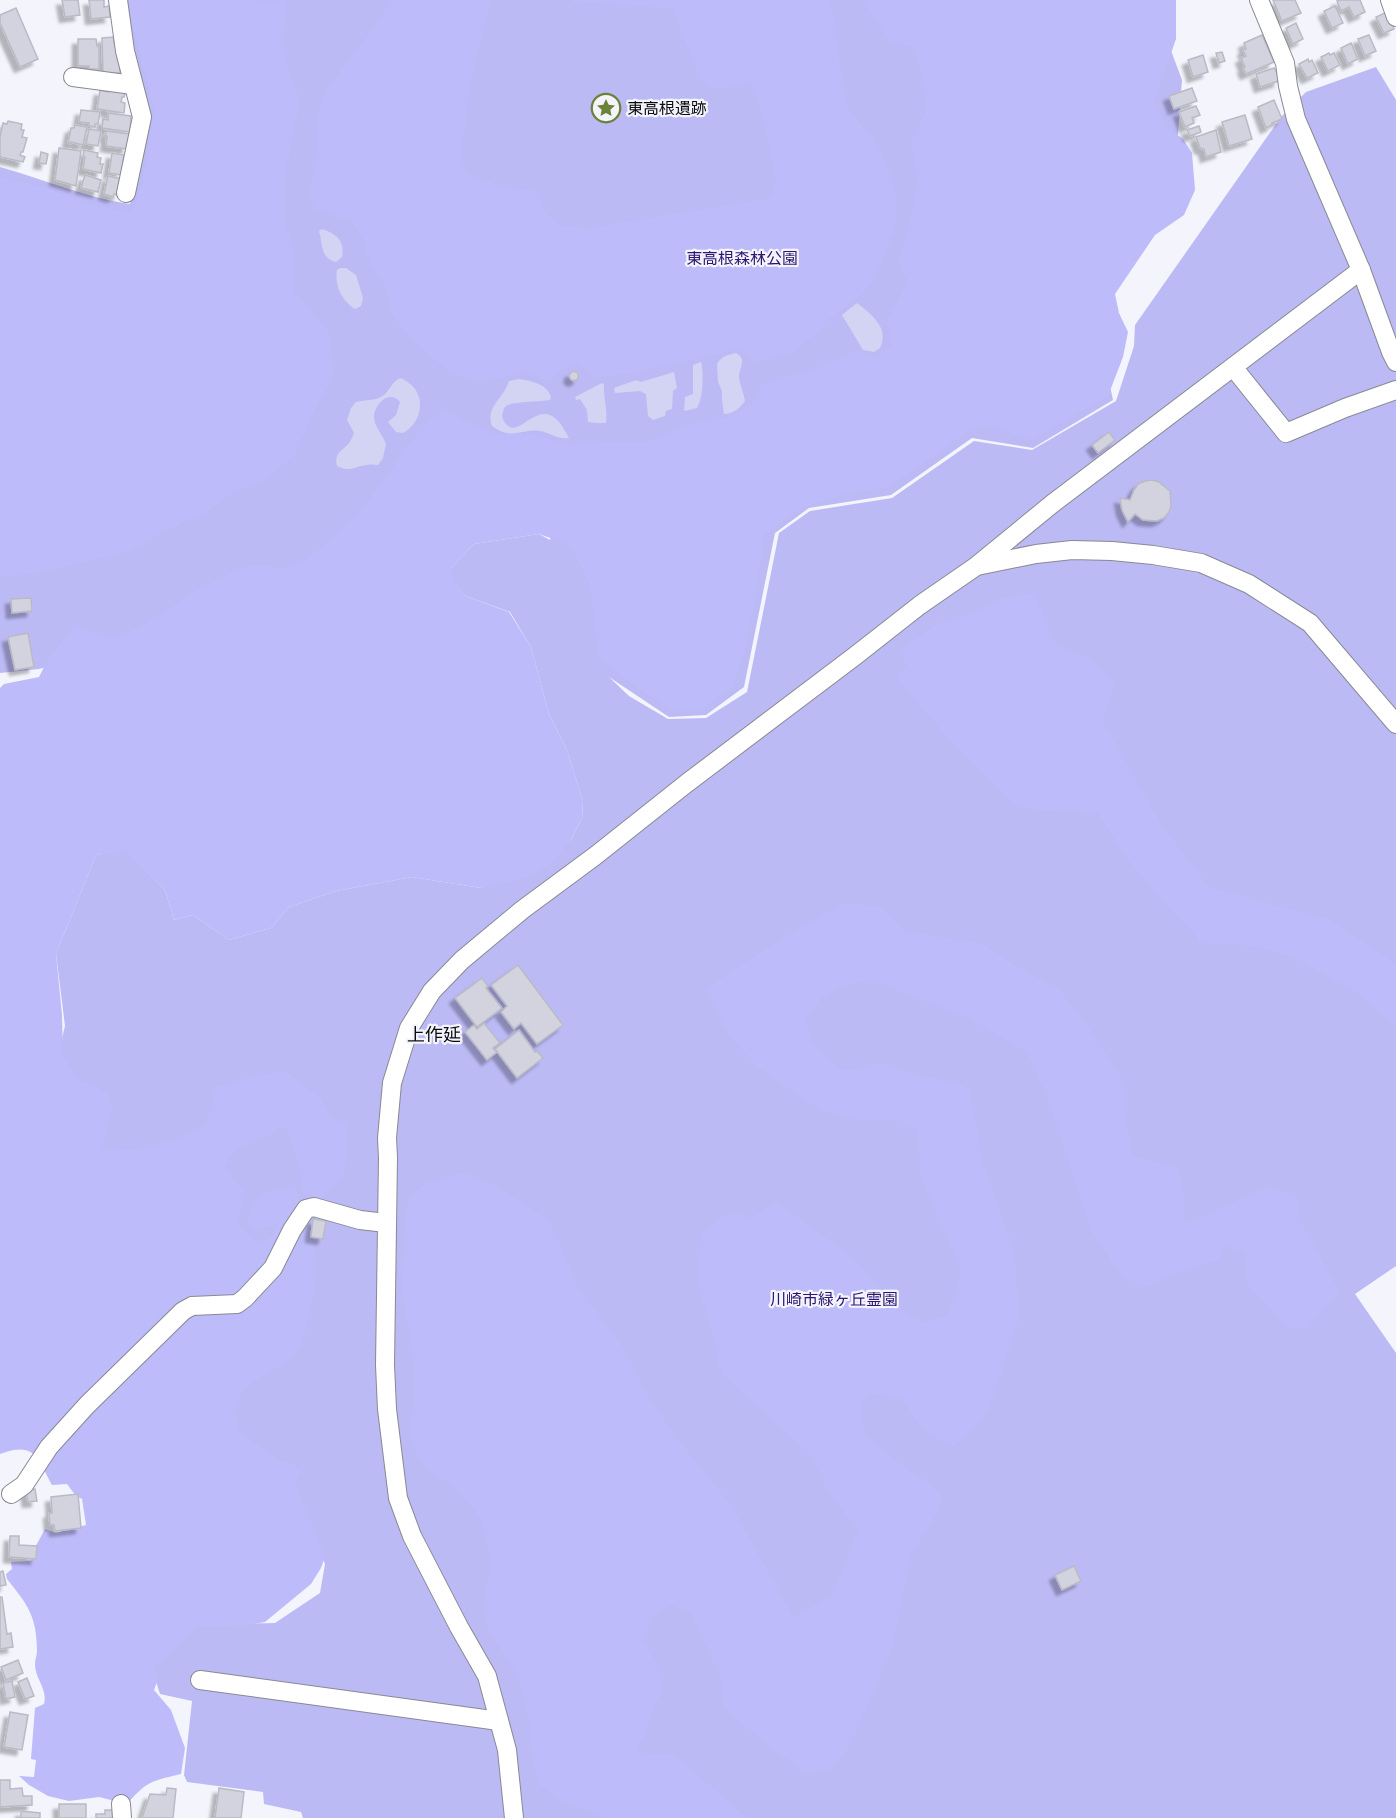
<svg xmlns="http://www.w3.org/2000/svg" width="1396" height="1818" viewBox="0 0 1396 1818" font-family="'Fira Sans Condensed','Noto Sans JP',sans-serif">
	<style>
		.green { fill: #bcbaf5 }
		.forest { fill: #bdbbfa }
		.water { fill: #d3d3f3 }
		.building { fill: #d3d3df; stroke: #babac5; stroke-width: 1.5; filter: url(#shadow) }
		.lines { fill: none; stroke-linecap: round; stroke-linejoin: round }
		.minor-casing { stroke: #888993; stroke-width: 20 }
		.minor { stroke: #fff; stroke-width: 18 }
		.labels { text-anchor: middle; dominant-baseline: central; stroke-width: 4.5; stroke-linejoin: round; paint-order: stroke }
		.poi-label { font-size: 16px; fill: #0c0c10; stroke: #f4f4fd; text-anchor: start }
		.park-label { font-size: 16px; fill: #2c166f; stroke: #f4f4fd }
		.neighbourhood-label { font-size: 18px; fill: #0c0c10; stroke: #f4f4fd }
	</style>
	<defs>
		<filter id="shadow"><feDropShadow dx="-5.5" dy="5.5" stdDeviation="1.5" flood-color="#0004"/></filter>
	</defs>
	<rect width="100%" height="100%" fill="#f4f4fd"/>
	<path class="green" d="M 122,0 L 1152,0 L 1182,80 L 1173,202 L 1089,289 L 1113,400 L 1033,448 L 972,438 L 891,495 L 809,508 L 775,533 L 744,687 L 706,715 L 669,717 L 609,677 L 629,696 L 668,719 L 706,718 L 747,692 L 779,533 L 810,511 L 892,498 L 974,441 L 1032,450 L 1116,401 L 1134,346 L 1135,325 L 1281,117 L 1306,92 L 1376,67 L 1396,100 L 1396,1266 L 1355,1294 L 1396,1353 L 1396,1818 L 303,1818 L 301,1812 L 264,1804 L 263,1792 L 187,1782 L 184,1775 L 192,1701 L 160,1694 L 147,1653 L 149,1626 L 275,1623 L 320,1593 L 325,1564 L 291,1481 L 224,1458 L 95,1162 L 58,1055 L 65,1026 L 56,954 L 96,855 L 125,850 L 165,890 L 174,920 L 193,915 L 229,940 L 271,928 L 289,907 L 336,891 L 412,877 L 481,888 L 571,840 L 582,818 L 583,801 L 567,750 L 549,714 L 531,647 L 510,612 L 463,595 L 449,570 L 474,544 L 539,534 L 550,540 L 567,450 L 318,568 L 194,610 L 50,666 L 39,669 L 0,673 L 0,167 C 43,179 87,198 130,204 L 148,115 Z"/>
	<g class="forest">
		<path d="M 127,0 L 287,1 L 283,42 L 288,70 L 300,100 L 286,170 L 286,225 L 295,254 L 294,290 L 329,333 L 334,375 L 313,413 L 295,454 L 269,477 L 229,495 L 206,513 L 183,522 L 127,552 L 55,569 L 16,576 L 0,577 L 0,177 L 47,188 L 98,206 L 132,213 L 142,184 L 154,112 Z"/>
		<path d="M 391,0 L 490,0 L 469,91 L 461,159 L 468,175 L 504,186 L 538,192 L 546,214 L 560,225 L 590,228 L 771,198 L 776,178 L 759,102 L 749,83 L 728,88 L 710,87 L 699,77 L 673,9 L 593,2 L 575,4 L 573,0 L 829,0 L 834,17 L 841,72 L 848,108 L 872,139 L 886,163 L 897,195 L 895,230 L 874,280 L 861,295 L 833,315 L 812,337 L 794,352 L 756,363 L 743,351 L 728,351 L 630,374 L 593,377 L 578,363 L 561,369 L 550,382 L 521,371 L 500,378 L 477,382 L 448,371 L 414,341 L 393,316 L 385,284 L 371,266 L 363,239 L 352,221 L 315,209 L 308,192 L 314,176 L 317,151 L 317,119 L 326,90 L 363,42 L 384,13 Z"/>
		<path d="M 862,0 L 1176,0 L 1176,39 L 1154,102 L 1167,128 L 1183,139 L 1192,153 L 1195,190 L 1184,215 L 1155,235 L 1115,294 L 1119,313 L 1128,332 L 1123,357 L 1108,396 L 1031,440 L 992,427 L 970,429 L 936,455 L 888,487 L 851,493 L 803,507 L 764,535 L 755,601 L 743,654 L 733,686 L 701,709 L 672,709 L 630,683 L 600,658 L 594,625 L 591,587 L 570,545 L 539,534 L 474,544 L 450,569 L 463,595 L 509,612 L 531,647 L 549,714 L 567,750 L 583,801 L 582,818 L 571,840 L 552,862 L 533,876 L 481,888 L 412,877 L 336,891 L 289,907 L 271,928 L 229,940 L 193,915 L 174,920 L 165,890 L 125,851 L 96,855 L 56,954 L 62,1015 L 63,1056 L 78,1080 L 94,1085 L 108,1094 L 113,1110 L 107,1127 L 102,1148 L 137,1150 L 179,1139 L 204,1126 L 214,1104 L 212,1089 L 254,1076 L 286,1071 L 321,1099 L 331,1117 L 346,1124 L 347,1150 L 343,1177 L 316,1203 L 308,1199 L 302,1190 L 300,1171 L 290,1137 L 285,1127 L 276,1128 L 271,1136 L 261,1138 L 238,1148 L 224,1165 L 237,1184 L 244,1189 C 246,1217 224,1216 255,1242 C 270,1239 274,1239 277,1223 L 255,1231 L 247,1223 C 249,1217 250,1209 253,1204 C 261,1189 281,1188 296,1187 L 300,1202 L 282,1236 L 312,1240 C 313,1248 316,1256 316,1263 C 317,1275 306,1339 299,1349 C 283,1372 236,1379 236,1411 C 236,1419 238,1427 242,1433 C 246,1439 275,1456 283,1463 L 291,1463 L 301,1472 L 295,1483 L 325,1557 L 321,1568 L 311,1584 L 265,1622 L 248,1625 L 196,1626 L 166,1658 L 154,1666 L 158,1679 L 154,1690 L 171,1710 L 185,1748 L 181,1774 C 152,1781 147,1781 127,1804 L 99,1797 L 69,1801 L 48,1796 L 29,1785 L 19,1776 L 34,1777 L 36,1760 L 31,1759 L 35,1708 L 44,1704 C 48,1689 35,1679 35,1664 C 35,1660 37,1655 37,1651 C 37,1617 28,1605 7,1579 L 6,1574 L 12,1569 L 11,1562 L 31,1561 L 32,1553 L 45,1529 L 56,1533 L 86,1525 L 82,1499 L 76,1496 L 67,1484 L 52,1485 C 37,1458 36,1441 0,1454 L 0,688 L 4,684 L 39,677 L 46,663 L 75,625 L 104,637 L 122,636 L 163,614 L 191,593 L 237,570 L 254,565 L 281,568 L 294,565 L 308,558 L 328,542 L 358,514 L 388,475 L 406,447 L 432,419 L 446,410 L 466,422 L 495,434 L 533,434 L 565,444 L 650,441 L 700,421 L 730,417 L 754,402 L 761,384 L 818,368 L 856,350 L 874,358 L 892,346 L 887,320 L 908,282 L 898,261 L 905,240 L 918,182 L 911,143 L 926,111 L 923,79 L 914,47 L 890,42 Z"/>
		<path d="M 1033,593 L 1056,645 L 1090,659 L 1115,682 L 1103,722 L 1162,826 L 1209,887 L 1330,920 L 1396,964 L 1396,1028 L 1362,996 L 1294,957 L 1248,945 L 1202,943 L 1158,895 L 1125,856 L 1098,813 L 1054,811 L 1018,807 L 947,737 L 895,676 L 907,666 L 899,651 L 937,624 L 960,618 L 1002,598 Z"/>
		<path d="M 846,903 L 882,907 L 904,931 L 983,944 L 1016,966 L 1058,989 L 1081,1016 L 1124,1082 L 1125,1112 L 1133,1157 L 1175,1166 L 1183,1182 L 1184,1224 L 1271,1186 L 1297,1197 L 1299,1218 L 1340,1293 L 1318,1314 L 1308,1329 L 1287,1327 L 1246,1283 L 1247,1253 L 1225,1246 L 1218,1261 L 1196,1265 L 1146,1287 L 1123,1277 L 1092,1233 L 1051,1106 L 1027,1052 L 967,1017 L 903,993 L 879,981 L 861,981 L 844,986 L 821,998 L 806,1021 L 813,1044 L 839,1069 L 854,1070 L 882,1063 L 924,1077 L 956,1082 L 969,1090 L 983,1164 L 1014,1250 L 1019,1318 L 988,1412 L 970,1433 L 954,1446 L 929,1435 L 913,1416 L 902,1398 L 870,1393 L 861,1405 L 865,1436 L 910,1471 L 930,1483 L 942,1496 L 938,1512 L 911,1554 L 893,1646 L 850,1745 L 833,1768 L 804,1774 L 793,1762 L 774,1751 L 752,1731 L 734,1718 L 721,1701 L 723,1682 L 691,1614 L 672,1605 L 652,1617 L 643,1641 L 660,1668 L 662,1692 L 654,1707 L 645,1736 L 638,1746 L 640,1755 L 654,1753 L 673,1754 L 747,1818 L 605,1818 L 556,1798 L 539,1784 L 532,1756 L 529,1721 L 522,1689 L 512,1666 L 488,1630 L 483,1608 L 488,1583 L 490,1556 L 481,1518 L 452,1484 L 433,1474 L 420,1460 L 411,1442 L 408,1423 L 415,1404 L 413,1358 L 402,1292 L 406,1210 L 412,1194 L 425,1184 L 444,1177 L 466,1173 L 494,1184 L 550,1222 L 578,1288 L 621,1344 L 650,1399 L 678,1440 L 731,1505 L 793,1617 L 832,1596 L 858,1531 L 828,1491 L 811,1455 L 721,1373 L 711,1328 L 697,1281 L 701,1233 L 730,1212 L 751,1218 L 776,1202 L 843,1250 L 878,1284 L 893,1302 L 911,1317 L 925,1322 L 946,1316 L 956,1294 L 961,1270 L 920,1175 L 918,1130 L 898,1120 L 859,1121 L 822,1111 L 759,1068 L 730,1037 L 718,1015 L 706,989 C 751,957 798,928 846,903 Z"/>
	</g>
	<g class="water">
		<path d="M 322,229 C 337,234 345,241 342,257 L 336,262 C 320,258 323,244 319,231 Z"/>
		<path d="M 340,268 L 346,268 L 356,275 L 363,298 L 361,306 L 355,309 C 342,301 334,285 337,270 Z"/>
		<path d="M 857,303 C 871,314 890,328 880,348 L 874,352 L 863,350 L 842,315 Z"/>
		<path d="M 736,353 C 747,360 740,366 739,376 C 739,383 744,393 745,401 C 740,408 733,414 724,414 L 722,400 L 722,391 L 718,382 L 717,364 C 722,356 727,355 736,353 Z"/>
		<path d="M 701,362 C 704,373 703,399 697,408 L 684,411 L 685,397 L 693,394 L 693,365 Z"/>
		<path d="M 674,372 L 677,388 L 673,391 L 672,409 L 666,411 L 665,416 L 653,420 L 648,416 L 646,394 L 640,391 L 615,393 L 614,388 L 636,380 L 641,382 Z"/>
		<path d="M 401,378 C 404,380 407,381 410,384 C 427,397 421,424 403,433 L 396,432 L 388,422 L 396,415 L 400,402 C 390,389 374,404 374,417 C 374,426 383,435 386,444 L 383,458 L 378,465 C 375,465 371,464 367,465 C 354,466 352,473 337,466 C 334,453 342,451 349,443 C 351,441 353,435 354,433 L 347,420 L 351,408 L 356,402 C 366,399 374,402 384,395 C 391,389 392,381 401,378 Z"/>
		<path d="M 519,379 C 532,381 547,384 551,397 L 550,400 C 540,402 511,401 505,407 C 503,409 503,413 502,416 C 503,419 504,423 507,425 C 523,440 543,384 569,438 C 558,440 551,433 540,431 C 522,428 512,441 492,426 C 485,407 504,398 509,381 Z"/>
		<path d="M 602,383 L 604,384 C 603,398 608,409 606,423 L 596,423 L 588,422 L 587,410 L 580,399 L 576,400 L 575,397 Z"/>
	</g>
	<g class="building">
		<path d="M 62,0 L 78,0 L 80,15 L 65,17 Z"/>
		<path d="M 89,0 L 104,0 L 104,7 L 109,6 L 110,17 L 91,19 Z"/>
		<path d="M 1273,0 L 1295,0 L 1301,13 L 1282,21 Z"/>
		<path d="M 1340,0 L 1360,0 L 1365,12 L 1354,17 L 1349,7 L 1341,11 L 1337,1 Z"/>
		<path d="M 1335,6 L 1343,23 L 1332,28 L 1324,11 Z"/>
		<path d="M 16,8 L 38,59 L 20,67 L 0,23 L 0,15 Z"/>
		<path d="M 1387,12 L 1394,29 L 1384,33 L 1376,17 Z"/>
		<path d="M 1296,23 L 1303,39 L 1293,44 L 1286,28 Z"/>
		<path d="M 1262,35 L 1274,62 L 1246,74 L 1243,68 L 1245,67 L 1241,58 L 1246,56 L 1243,50 L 1246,49 L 1244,43 Z"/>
		<path d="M 1369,35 L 1376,51 L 1365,56 L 1358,39 Z"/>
		<path d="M 114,37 L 114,43 L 116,43 L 117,55 L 119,55 L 120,73 L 103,73 L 102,38 Z"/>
		<path d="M 78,39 L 96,39 L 97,46 L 99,46 L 99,69 L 89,69 L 89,66 L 78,66 Z"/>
		<path d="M 1351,43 L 1358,59 L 1348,64 L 1341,48 Z"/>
		<path d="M 1222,52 L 1225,61 L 1219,63 L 1216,53 Z"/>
		<path d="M 1329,53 L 1330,55 L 1334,53 L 1340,65 L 1328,71 L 1321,57 Z"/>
		<path d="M 1203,55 L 1208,72 L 1193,77 L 1188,60 Z"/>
		<path d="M 1308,59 L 1309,62 L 1312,60 L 1318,73 L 1307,78 L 1299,64 Z"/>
		<path d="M 1274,68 L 1276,71 L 1278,70 L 1280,77 L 1278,78 L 1279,81 L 1260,87 L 1256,74 Z"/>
		<path d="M 109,86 L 126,89 L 124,97 L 122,97 L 121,102 L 125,103 L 124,113 L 97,109 L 100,90 L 108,92 Z"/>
		<path d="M 1192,88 L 1197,101 L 1174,109 L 1169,96 Z"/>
		<path d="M 1274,100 L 1282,119 L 1272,123 L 1272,125 L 1266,128 L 1258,107 Z"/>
		<path d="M 1196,106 L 1200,115 L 1192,118 L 1194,123 L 1185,127 L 1179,112 Z"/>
		<path d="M 81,110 L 100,112 L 98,124 L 95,124 L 95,127 L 89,126 L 89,123 L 79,122 Z"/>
		<path d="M 108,113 L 131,116 L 130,132 L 102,128 L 103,119 L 108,120 Z"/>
		<path d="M 1245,115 L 1252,139 L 1229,146 L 1222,122 Z"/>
		<path d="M 8,121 L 22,124 L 21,130 L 24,130 L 22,137 L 27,138 L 23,152 L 21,152 L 20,155 L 25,157 L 23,162 L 0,157 L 0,137 L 3,123 L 7,124 Z"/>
		<path d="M 75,125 L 87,127 L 83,145 L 71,142 L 71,144 L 68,143 L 71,128 L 74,128 Z"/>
		<path d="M 1199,126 L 1201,132 L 1190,136 L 1187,130 Z"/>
		<path d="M 89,129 L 101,131 L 98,146 L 86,144 Z"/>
		<path d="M 1216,130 L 1221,152 L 1206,157 L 1204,149 L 1200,148 L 1196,137 Z"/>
		<path d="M 106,131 L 130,134 L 127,149 L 106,146 L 107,136 L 105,136 Z"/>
		<path d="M 59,148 L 81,151 L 76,186 L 55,180 Z"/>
		<path d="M 84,150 L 98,153 L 97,157 L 101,158 L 100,164 L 103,164 L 101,173 L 83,169 L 85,157 L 83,156 Z"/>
		<path d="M 41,152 L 48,154 L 46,164 L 39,163 Z"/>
		<path d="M 112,153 L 124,155 L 121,175 L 109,173 Z"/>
		<path d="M 85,175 L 101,180 L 98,192 L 81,188 Z"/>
		<path d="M 108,176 L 122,179 L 118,195 L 114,194 L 113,197 L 104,194 Z"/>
		<circle cx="574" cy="376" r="4.5"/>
		<path d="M 1109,432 L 1115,440 L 1098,453 L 1092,445 Z"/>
		<path d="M 1152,480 L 1159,482 L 1170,491 L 1171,506 L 1169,512 L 1164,518 L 1157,521 L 1143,520 L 1135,514 L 1128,522 L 1122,510 L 1120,498 L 1130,500 L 1134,490 L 1138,484 L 1145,481 Z"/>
		<path d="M 31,598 L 32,611 L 12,613 L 11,599 Z"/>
		<path d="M 28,633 L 34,667 L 15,670 L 8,637 Z"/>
		<path d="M 518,965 L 563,1025 L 537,1044 L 521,1023 L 514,1029 L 501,1012 L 507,1006 L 491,985 Z"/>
		<path d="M 482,978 L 488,986 L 486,988 L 502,1008 L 477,1027 L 455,998 Z"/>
		<path d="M 484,1023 L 500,1043 L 493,1048 L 497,1052 L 487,1060 L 465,1032 L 474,1025 L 477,1029 Z"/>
		<path d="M 519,1030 L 535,1052 L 537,1051 L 543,1058 L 517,1078 L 495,1049 Z"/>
		<path d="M 313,1219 L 326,1221 L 323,1239 L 311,1237 Z"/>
		<path d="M 35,1489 L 37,1501 L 28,1502 L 26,1490 Z"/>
		<path d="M 78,1494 L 81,1528 L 55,1531 L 54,1525 L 50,1525 L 49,1513 L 52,1513 L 51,1497 Z"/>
		<path d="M 10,1536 L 19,1536 L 19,1545 L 37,1546 L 36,1559 L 9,1557 Z"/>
		<path d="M 1074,1566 L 1081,1581 L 1062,1590 L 1055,1575 Z"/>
		<path d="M 3,1571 L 6,1585 L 0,1586 L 0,1572 Z"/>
		<path d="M 0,1597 L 2,1597 L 7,1634 L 11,1633 L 13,1647 L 0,1649 Z"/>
		<path d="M 18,1660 L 23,1673 L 6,1680 L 1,1667 Z"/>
		<path d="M 27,1678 L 34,1696 L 25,1699 L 18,1682 Z"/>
		<path d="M 12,1681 L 15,1697 L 6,1699 L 3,1683 Z"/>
		<path d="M 10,1712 L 28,1715 L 22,1750 L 4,1747 Z"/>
		<path d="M 0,1780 L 10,1780 L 10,1789 L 22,1788 L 23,1796 L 32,1796 L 32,1805 L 0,1807 Z"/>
		<path d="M 167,1788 L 176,1789 L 173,1818 L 142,1818 L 150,1794 L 166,1795 Z"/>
		<path d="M 219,1788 L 244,1792 L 241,1818 L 215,1818 Z"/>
		<rect x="59" y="1804" width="27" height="14"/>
		<path d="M 105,1810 L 116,1810 L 116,1818 L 96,1818 L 96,1814 L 105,1814 Z"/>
		<path d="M 21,1811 L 40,1813 L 40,1818 L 21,1818 Z"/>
	</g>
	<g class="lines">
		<g class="minor-casing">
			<g id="minor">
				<path d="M 118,0 L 125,51 L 142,117 L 126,193"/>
				<path d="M 1259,0 L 1285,63 L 1288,86 L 1296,119 L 1361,270 L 1391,352 L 1396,362"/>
				<path d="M 1390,0 L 1396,17"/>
				<path d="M 73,77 L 133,85"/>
				<path d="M 1233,367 L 1286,433 L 1345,408 L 1396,390"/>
				<path d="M 977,566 L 1036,554 L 1072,550 L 1112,551 L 1153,555 L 1201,563 L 1249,584 L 1310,623 L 1396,724"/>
				<path d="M 11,1494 L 24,1485 L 49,1447 L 87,1405 L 183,1311 L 192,1306 L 237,1304 L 245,1298 L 273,1268 L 292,1230 L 306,1209 L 314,1207 L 360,1220 L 386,1223"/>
				<path d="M 200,1680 L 499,1721"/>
				<path d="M 121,1804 L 122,1818"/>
				<path d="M 514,1818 L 507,1750 L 487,1676 L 459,1627 L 412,1536 L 398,1498 L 387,1409 L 385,1365 L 388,1158 L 387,1138 L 392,1083 L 409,1028 L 432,991 L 462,960 L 522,910 L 595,856 L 687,783 L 855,656 L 920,605 L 975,567 L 1052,504 L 1361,270"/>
			</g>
		</g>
		<use href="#minor" class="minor"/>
	</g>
	<defs>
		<g id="sight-ring" transform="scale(1.5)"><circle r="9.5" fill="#f4f4fd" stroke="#6b8336" stroke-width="1.5"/><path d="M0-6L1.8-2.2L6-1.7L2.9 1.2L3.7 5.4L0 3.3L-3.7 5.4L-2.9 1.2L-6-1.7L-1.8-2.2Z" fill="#6b8336"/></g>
	</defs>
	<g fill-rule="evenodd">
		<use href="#sight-ring" x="606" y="108"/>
	</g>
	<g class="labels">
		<g class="poi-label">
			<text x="627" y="108">東高根遺跡</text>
		</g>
		<g class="park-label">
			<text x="742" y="258">東高根森林公園</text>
			<text x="834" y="1299">川崎市緑ヶ丘霊園</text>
		</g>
		<g class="neighbourhood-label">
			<text x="434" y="1035">上作延</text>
		</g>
	</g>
</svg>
